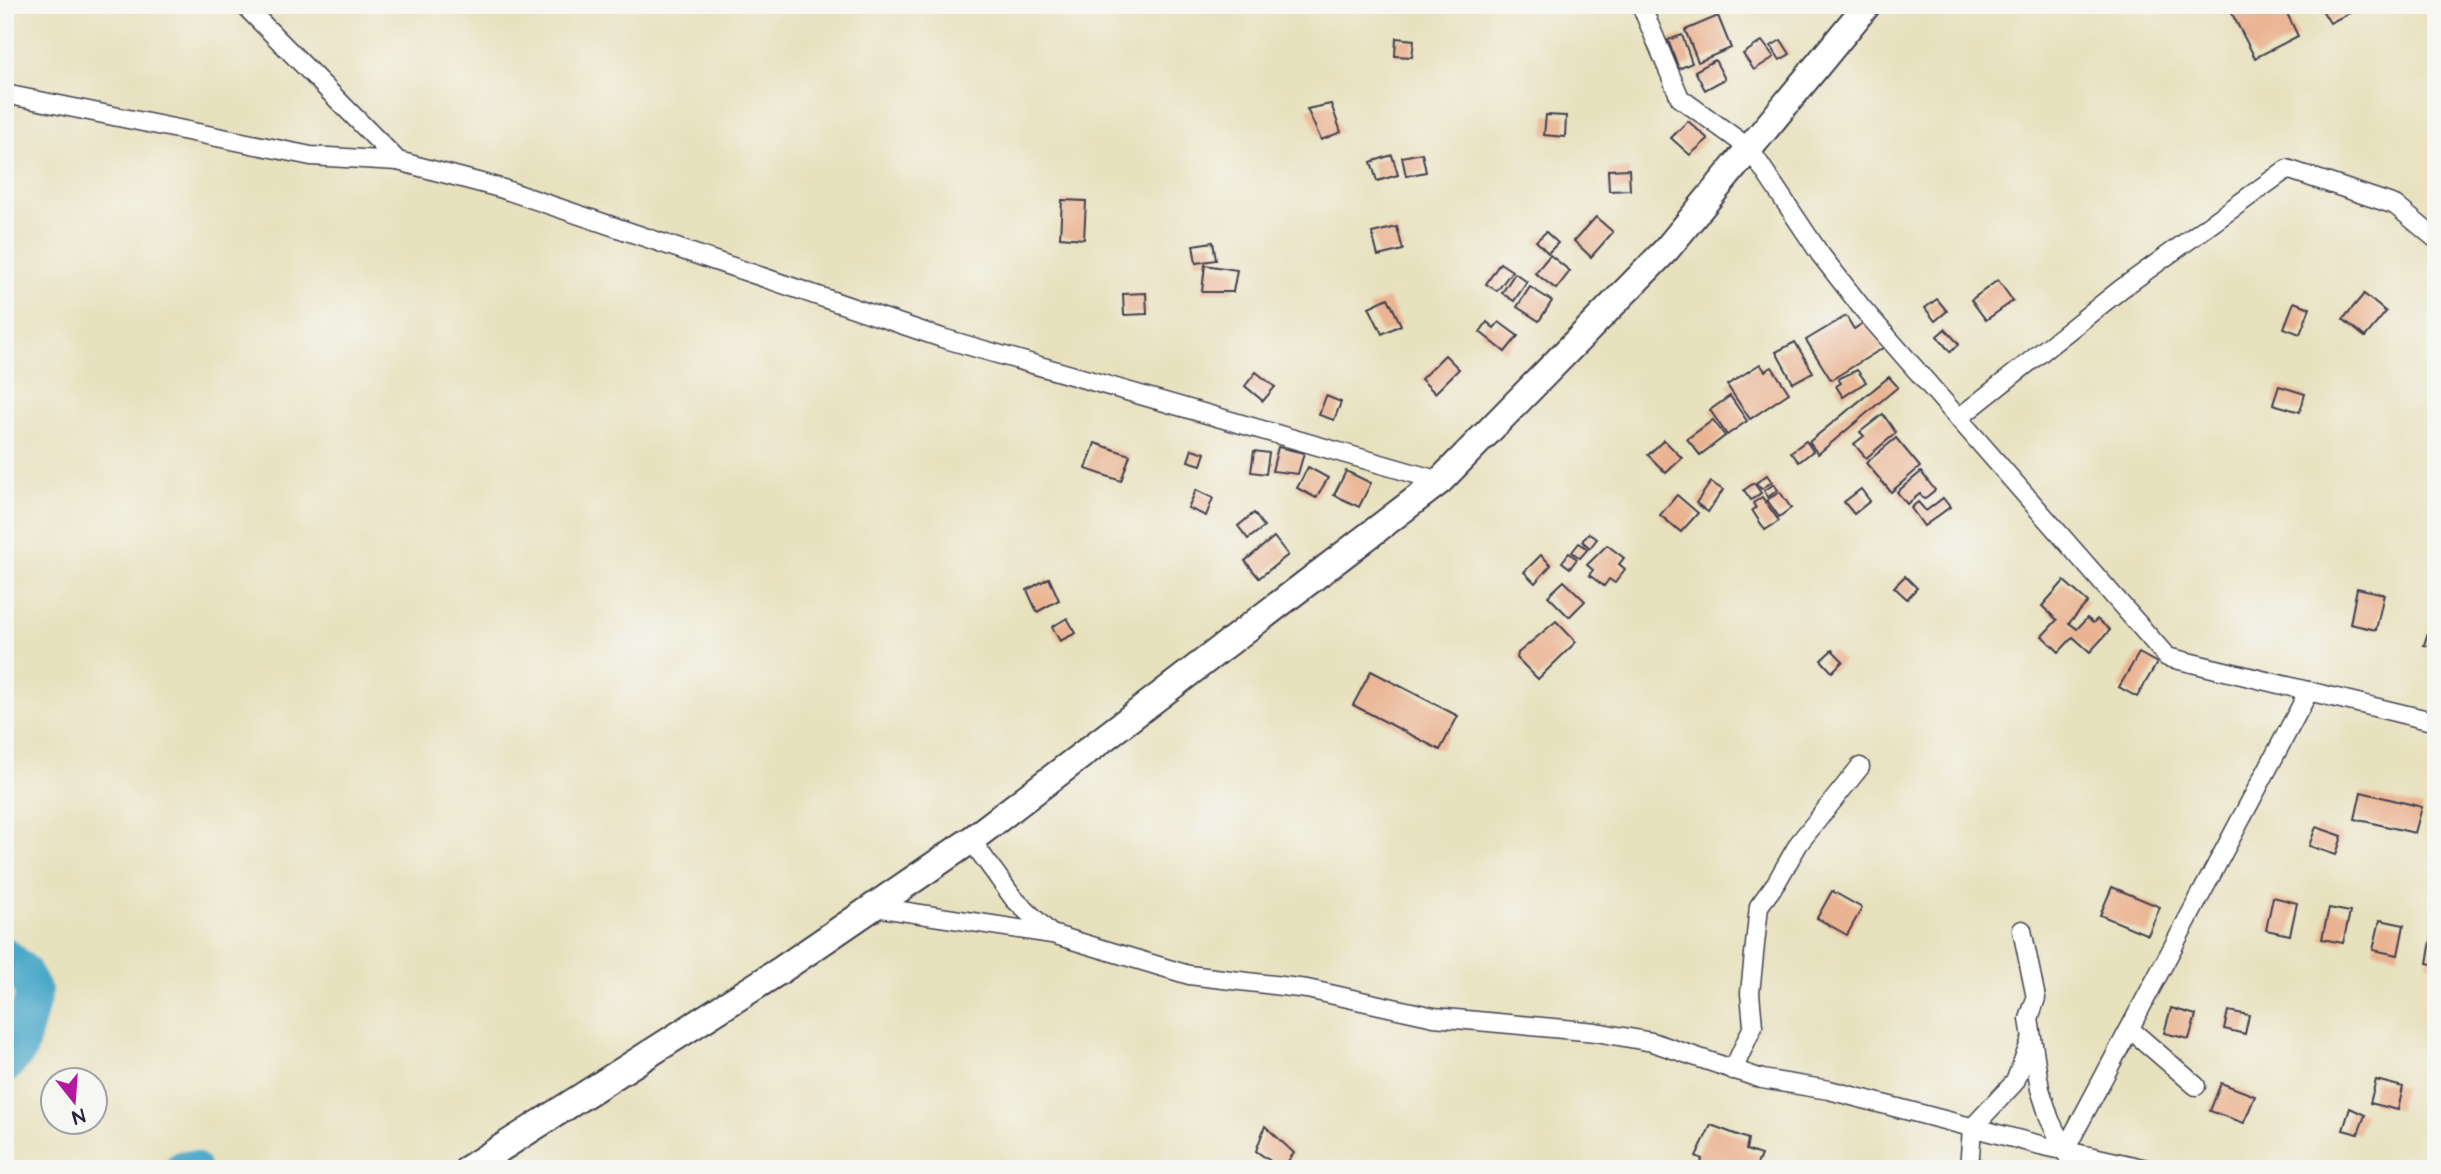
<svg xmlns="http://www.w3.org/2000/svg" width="2441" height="1174" viewBox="0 0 2441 1174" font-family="'Architects Daughter',sans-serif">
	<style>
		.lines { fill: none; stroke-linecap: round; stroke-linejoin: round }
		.river { stroke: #4ba8c9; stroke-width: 37 }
		.building { fill: #eab492 }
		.street-casing { stroke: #403f4f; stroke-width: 21 }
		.secondary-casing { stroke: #403f4f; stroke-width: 30 }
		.street { stroke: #fff; stroke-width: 18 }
		.secondary { stroke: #fff; stroke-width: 26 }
	</style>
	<rect width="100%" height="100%" fill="#f6f6f2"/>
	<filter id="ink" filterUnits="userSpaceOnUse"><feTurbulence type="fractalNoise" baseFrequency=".0143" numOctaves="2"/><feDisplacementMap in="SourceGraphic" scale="14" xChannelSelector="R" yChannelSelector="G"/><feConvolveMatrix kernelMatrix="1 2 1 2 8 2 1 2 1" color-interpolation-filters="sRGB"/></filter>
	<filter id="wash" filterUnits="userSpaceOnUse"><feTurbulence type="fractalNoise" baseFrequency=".00686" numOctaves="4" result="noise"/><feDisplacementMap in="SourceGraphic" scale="28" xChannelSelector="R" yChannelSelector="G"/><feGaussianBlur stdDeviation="1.57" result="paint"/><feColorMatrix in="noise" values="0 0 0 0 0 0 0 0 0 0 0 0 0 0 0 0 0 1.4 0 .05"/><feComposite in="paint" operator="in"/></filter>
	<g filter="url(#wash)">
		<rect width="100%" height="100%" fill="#e8e1be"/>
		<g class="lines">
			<g class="river">
				<path d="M 5,956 L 23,972 L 34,993 L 19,1049 L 5,1065"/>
				<path d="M 183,1169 L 192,1169"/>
			</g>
		</g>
		<g id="blocks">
			<g class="building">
				<path d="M 2235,5 L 2283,5 L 2298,36 L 2255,58 L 2229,8 Z"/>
				<path d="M 2319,5 L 2365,5 L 2330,23 Z"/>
				<path d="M 5,8 L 12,40 L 5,43 Z"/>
				<path d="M 1718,16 L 1731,48 L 1698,62 L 1685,30 Z"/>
				<path d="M 1682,35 L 1692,63 L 1679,69 L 1668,40 Z"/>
				<path d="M 1396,38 L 1414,40 L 1412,57 L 1395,56 Z"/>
				<path d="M 1781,40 L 1790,54 L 1780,60 L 1771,46 Z"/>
				<path d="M 1762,41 L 1774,57 L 1754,70 L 1743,54 Z"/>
				<path d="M 1715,60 L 1725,79 L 1705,90 L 1695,71 Z"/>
				<path d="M 1331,104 L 1341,132 L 1321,140 L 1307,109 Z"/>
				<path d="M 1546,115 L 1566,116 L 1565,137 L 1544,135 Z"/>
				<path d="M 1688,121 L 1708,139 L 1690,155 L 1671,138 Z"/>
				<path d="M 1422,153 L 1426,172 L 1406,176 L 1402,157 Z"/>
				<path d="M 1392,155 L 1398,175 L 1377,181 L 1371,162 Z"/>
				<path d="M 1629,169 L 1630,190 L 1609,191 L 1608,170 Z"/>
				<path d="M 1062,200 L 1086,201 L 1084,239 L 1060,237 Z"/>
				<path d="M 1596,217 L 1613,232 L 1591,257 L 1574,241 Z"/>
				<path d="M 1397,227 L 1403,250 L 1378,256 L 1372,233 Z"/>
				<path d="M 1546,232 L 1558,243 L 1548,253 L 1536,241 Z"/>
				<path d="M 1213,242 L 1216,260 L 1196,263 L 1193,245 Z"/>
				<path d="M 1550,255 L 1570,271 L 1556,289 L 1535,273 Z"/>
				<path d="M 1500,263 L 1512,271 L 1497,291 L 1486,284 Z"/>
				<path d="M 1205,265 L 1237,270 L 1233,292 L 1202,292 Z"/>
				<path d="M 1515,273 L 1527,282 L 1514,301 L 1502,293 Z"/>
				<path d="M 1998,280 L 2013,301 L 1986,320 L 1971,300 Z"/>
				<path d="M 1530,287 L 1552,301 L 1539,321 L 1517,307 Z"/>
				<path d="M 1146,293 L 1147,314 L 1124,315 L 1123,294 Z"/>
				<path d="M 2364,294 L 2386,312 L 2365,337 L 2343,319 Z"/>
				<path d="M 1388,298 L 1401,325 L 1382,334 L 1369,307 Z"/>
				<path d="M 1937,299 L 1947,311 L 1935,321 L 1925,308 Z"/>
				<path d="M 2294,302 L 2310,308 L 2300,334 L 2284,328 Z"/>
				<path d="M 1846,316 L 1854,329 L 1866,321 L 1883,348 L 1831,380 L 1806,340 Z"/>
				<path d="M 1487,322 L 1494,328 L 1499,322 L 1518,336 L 1505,352 L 1480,332 Z"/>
				<path d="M 1945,329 L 1959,344 L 1950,352 L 1937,336 Z"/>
				<path d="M 1795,342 L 1813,372 L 1793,383 L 1776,352 Z"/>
				<path d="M 1445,355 L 1459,369 L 1435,393 L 1421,379 Z"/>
				<path d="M 1760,364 L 1765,371 L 1772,367 L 1789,393 L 1750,419 L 1727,385 Z"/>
				<path d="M 1857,370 L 1866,382 L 1843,397 L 1836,386 L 1841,383 L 1838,379 Z"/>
				<path d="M 1256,372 L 1275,387 L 1263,401 L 1245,386 Z"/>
				<path d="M 1889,377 L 1898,387 L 1818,454 L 1809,442 Z"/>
				<path d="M 2279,386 L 2305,394 L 2300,412 L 2273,404 Z"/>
				<path d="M 1326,396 L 1341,402 L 1334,420 L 1319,415 Z"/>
				<path d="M 1730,396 L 1747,421 L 1727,435 L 1710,410 Z"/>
				<path d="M 1883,414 L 1896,433 L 1866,458 L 1854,444 L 1864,436 L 1860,432 Z"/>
				<path d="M 1713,420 L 1725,436 L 1700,455 L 1687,439 Z"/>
				<path d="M 1896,438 L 1920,467 L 1891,492 L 1866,463 Z"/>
				<path d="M 1664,440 L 1682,458 L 1666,473 L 1648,455 Z"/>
				<path d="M 1806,441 L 1813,451 L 1799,462 L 1791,452 Z"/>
				<path d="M 1095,443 L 1130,455 L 1121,481 L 1086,469 Z"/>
				<path d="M 1278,447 L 1304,453 L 1298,474 L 1272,471 Z"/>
				<path d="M 1192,449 L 1205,453 L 1201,465 L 1188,461 Z"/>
				<path d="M 1254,451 L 1269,453 L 1266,474 L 1251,472 Z"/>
				<path d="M 1308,467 L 1328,478 L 1316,498 L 1297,488 Z"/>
				<path d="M 1346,471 L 1371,483 L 1359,507 L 1334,495 Z"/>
				<path d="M 1921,472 L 1935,490 L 1924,499 L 1920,494 L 1907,504 L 1897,492 Z"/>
				<path d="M 1767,475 L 1772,482 L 1761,489 L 1756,483 Z"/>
				<path d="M 1711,482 L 1723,490 L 1708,512 L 1696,503 Z"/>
				<path d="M 1754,483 L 1761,493 L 1751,500 L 1744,490 Z"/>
				<path d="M 1774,484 L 1778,490 L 1768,497 L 1764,491 Z"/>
				<path d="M 1861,489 L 1870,501 L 1854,514 L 1844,502 Z"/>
				<path d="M 1196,490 L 1213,498 L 1206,516 L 1188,508 Z"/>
				<path d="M 1780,492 L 1791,508 L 1779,517 L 1767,500 Z"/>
				<path d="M 1677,495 L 1698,513 L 1681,532 L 1660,515 Z"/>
				<path d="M 1762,497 L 1779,521 L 1765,530 L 1752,510 L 1756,508 L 1753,503 Z"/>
				<path d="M 1943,498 L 1950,507 L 1924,526 L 1911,508 L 1918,502 L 1926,511 Z"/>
				<path d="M 1254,513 L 1264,527 L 1248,539 L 1238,526 Z"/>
				<path d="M 1589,533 L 1597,539 L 1590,548 L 1582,541 Z"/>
				<path d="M 1274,537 L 1288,555 L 1259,578 L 1245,561 Z"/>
				<path d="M 1579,543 L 1588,549 L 1580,558 L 1572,552 Z"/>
				<path d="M 1607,545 L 1624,558 L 1619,564 L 1625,569 L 1615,583 L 1609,579 L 1604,586 L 1589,575 L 1593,570 L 1587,565 Z"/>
				<path d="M 1569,553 L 1577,559 L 1570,568 L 1562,562 Z"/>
				<path d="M 1541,555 L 1551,565 L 1535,583 L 1524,572 Z"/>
				<path d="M 1905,576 L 1917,588 L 1907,599 L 1894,587 Z"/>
				<path d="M 1049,578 L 1059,600 L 1037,612 L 1027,590 Z"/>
				<path d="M 1564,581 L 1585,601 L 1569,617 L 1548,596 Z"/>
				<path d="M 2064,581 L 2088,602 L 2069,623 L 2077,629 L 2087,618 L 2093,623 L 2097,619 L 2110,630 L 2090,652 L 2073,637 L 2059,652 L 2042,636 L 2057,620 L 2042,606 Z"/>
				<path d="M 2357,588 L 2384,594 L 2376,630 L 2350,624 Z"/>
				<path d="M 2435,610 L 2436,610 L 2436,648 L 2424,645 Z"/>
				<path d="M 1067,618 L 1076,633 L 1060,641 L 1052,627 Z"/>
				<path d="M 1556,621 L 1576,642 L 1538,679 L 1517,658 L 1518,653 Z"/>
				<path d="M 1832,650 L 1843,661 L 1832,672 L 1821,660 Z"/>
				<path d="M 2139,653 L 2157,663 L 2137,697 L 2119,687 Z"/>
				<path d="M 1371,671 L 1458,716 L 1440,750 L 1353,705 Z"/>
				<path d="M 2361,792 L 2422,807 L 2415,833 L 2355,819 Z"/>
				<path d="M 2316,827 L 2342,836 L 2336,855 L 2309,846 Z"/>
				<path d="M 2112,887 L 2160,907 L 2148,935 L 2100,915 Z"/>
				<path d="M 1832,891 L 1862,908 L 1847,935 L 1817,918 Z"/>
				<path d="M 2273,897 L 2297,903 L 2290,935 L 2266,930 Z"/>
				<path d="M 2329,908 L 2350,912 L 2343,943 L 2322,939 Z"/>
				<path d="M 2380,920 L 2404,925 L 2398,955 L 2373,950 Z"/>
				<path d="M 2434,925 L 2436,925 L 2436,965 L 2427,963 Z"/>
				<path d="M 2171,1008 L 2196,1015 L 2189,1039 L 2164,1033 Z"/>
				<path d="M 2228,1011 L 2249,1015 L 2245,1034 L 2224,1029 Z"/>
				<path d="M 2376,1080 L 2403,1087 L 2398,1110 L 2370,1103 Z"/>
				<path d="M 2221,1083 L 2255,1096 L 2244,1123 L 2210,1111 Z"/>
				<path d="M 2350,1108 L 2365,1115 L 2358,1134 L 2343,1130 Z"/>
				<path d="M 1711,1125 L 1748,1139 L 1746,1150 L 1761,1155 L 1755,1169 L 1700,1169 L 1702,1159 L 1696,1156 Z"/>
				<path d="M 1265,1126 L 1294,1153 L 1282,1169 L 1256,1151 Z"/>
			</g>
		</g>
	</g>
	<g filter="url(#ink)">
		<use href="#blocks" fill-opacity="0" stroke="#403f4f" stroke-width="2"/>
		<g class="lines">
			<g class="street-casing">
				<g id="street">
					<path d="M 244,5 L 398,161 L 500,188 L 942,338 L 1440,481"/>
					<path d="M 1641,5 L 1680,98 L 1749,148 L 1820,254 L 1862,308 L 2167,657 L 2436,722"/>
					<path d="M 5,94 L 311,156 L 398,161"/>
					<path d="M 1960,417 L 2121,289 L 2287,169 L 2395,205 L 2436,239"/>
					<path d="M 971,840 L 1014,899 L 1050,933"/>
					<path d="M 875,907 L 1052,934 L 1189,975 L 1307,989 L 1434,1017 L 1596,1032 L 1652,1042 L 1762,1079 L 1829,1090 L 2040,1145 L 2147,1169"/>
					<path d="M 2022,930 L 2036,998 L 2029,1019 L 2040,1089 L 2050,1120 L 2074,1169"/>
					<path d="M 2130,1029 L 2196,1086"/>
					<path d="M 1733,1070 L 1753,1026 L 1750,993 L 1759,906 L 1776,883 L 1799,843 L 1860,767"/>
					<path d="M 2065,1150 L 2309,691"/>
					<path d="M 1969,1169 L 1972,1128 L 2015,1082 L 2031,1040"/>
				</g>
			</g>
			<g class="secondary-casing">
				<path id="secondary" d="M 468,1169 L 781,970 L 971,840 L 1440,481 L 1666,250 L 1867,5"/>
			</g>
			<use href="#street" class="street"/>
			<use href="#secondary" class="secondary"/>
		</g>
	</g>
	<rect width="2441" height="1174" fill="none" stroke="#f6f6f2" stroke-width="28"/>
	<g transform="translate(74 1101) rotate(163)"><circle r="33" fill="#f6f6f2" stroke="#a1a1a9" stroke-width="2"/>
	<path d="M0-5L12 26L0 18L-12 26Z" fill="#b5179e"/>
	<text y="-10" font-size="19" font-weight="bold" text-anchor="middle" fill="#22223b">N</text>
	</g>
</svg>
